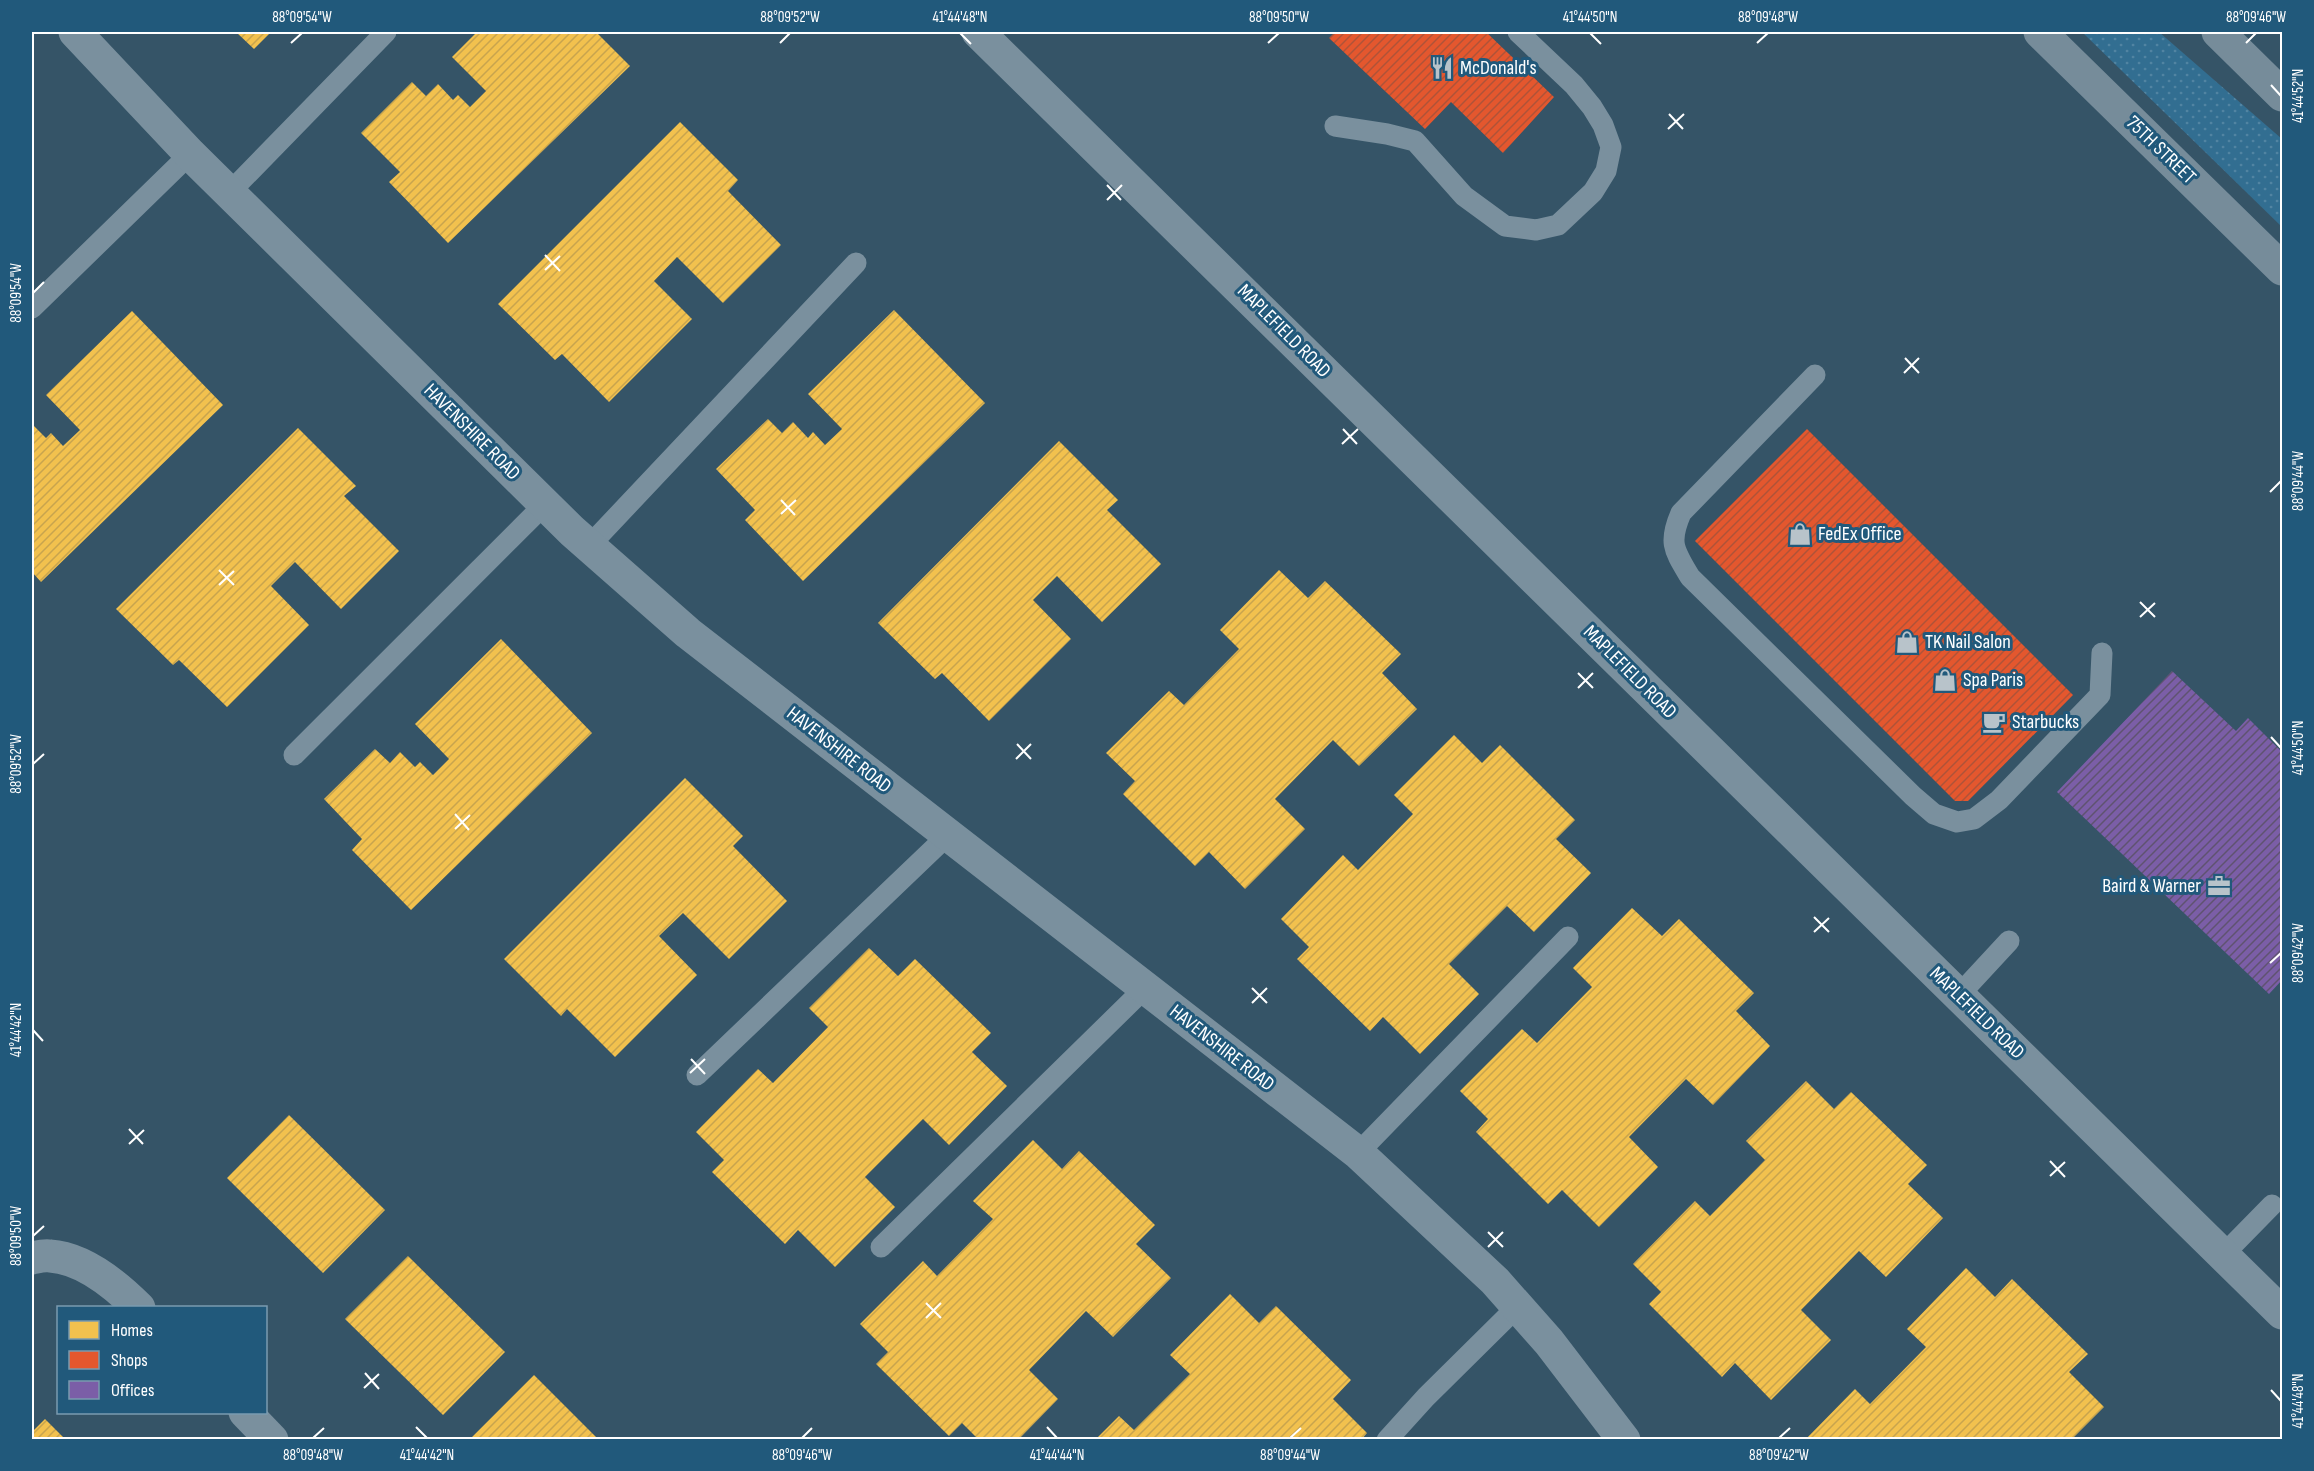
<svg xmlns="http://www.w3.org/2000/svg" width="2314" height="1471" viewBox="0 0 2314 1471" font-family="'Sofia Sans Condensed',sans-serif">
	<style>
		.grass { fill: url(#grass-dots) }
		.homes { fill: url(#homes-hatch) }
		.shops { fill: url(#shops-hatch) }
		.offices { fill: url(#offices-hatch) }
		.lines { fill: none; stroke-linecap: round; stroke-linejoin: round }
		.lane { stroke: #7a909e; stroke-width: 21 }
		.street { stroke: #7a909e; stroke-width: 33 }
		.secondary { stroke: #768c9a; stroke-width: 33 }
		.ticks { fill: none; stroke: #fff; stroke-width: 2 }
		.labels { text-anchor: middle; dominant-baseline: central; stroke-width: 6; stroke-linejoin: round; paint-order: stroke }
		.poi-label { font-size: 20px; fill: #fff; stroke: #21597b; text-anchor: start }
		.street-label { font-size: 20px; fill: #fff; stroke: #21597b }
		.neatline { fill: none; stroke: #fff; stroke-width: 2 }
		.ticks-label { font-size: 15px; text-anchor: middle; fill: #fff }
	</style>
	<defs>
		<pattern id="grass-dots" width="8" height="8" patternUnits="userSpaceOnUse" patternTransform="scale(1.5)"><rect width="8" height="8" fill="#326e91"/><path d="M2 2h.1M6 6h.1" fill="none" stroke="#5184a2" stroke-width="1.8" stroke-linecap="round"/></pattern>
		<pattern id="homes-hatch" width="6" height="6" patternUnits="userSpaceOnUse" patternTransform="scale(1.5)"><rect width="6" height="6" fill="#f2c14e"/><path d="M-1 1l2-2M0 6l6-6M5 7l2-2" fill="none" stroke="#c8a44e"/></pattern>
		<pattern id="shops-hatch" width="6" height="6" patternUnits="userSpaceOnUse" patternTransform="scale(1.5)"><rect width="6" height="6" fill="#e4572e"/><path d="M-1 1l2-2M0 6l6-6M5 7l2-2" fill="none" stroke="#af5338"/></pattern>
		<pattern id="offices-hatch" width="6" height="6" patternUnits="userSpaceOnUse" patternTransform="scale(1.5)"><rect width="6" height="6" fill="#7b5ea7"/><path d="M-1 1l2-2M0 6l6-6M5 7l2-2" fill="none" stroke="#5f5370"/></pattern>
	</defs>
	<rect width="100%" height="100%" fill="#355467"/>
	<path class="grass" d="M 2082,32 L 2159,32 L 2282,139 L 2282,227 Z"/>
	<g class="homes">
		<path d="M 236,32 L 271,32 L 254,49 Z"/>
		<path d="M 477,32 L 596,32 L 630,66 L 448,243 L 389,182 L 400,172 L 361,133 L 412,82 L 426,96 L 438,84 L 453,100 L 458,95 L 470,107 L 486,91 L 452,57 Z"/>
		<path d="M 680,122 L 738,180 L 728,191 L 781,245 L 723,303 L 677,257 L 654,281 L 692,319 L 609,402 L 562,354 L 555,360 L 498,304 Z"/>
		<path d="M 894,310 L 985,403 L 803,581 L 745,520 L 755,510 L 716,469 L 768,419 L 782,433 L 793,422 L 808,438 L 813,432 L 825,445 L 842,429 L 808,394 Z"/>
		<path d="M 132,311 L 223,405 L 41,582 L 32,572 L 32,424 L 46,438 L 51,433 L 63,446 L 80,430 L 46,395 Z"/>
		<path d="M 298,428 L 356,486 L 344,496 L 399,551 L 341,609 L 295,562 L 271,586 L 309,625 L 227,707 L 179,660 L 173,665 L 116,609 Z"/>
		<path d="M 1059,441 L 1118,500 L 1107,510 L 1161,564 L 1102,622 L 1057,576 L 1033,600 L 1071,639 L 989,721 L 942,673 L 935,679 L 878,623 Z"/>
		<path d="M 1279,570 L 1308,598 L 1325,581 L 1401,654 L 1382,673 L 1417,709 L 1359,766 L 1333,740 L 1275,799 L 1305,829 L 1245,889 L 1209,852 L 1195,866 L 1123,794 L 1135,781 L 1106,753 L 1169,691 L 1184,705 L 1239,649 L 1220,630 Z"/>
		<path d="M 501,639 L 592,733 L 411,910 L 352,850 L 362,839 L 324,799 L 375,749 L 390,763 L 400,752 L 415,767 L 420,762 L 433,775 L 449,759 L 415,724 Z"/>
		<path d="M 1454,735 L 1482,763 L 1500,745 L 1575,820 L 1556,839 L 1591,873 L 1534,932 L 1507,906 L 1449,964 L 1479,994 L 1420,1054 L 1383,1017 L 1370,1031 L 1297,959 L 1309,947 L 1281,919 L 1343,855 L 1358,870 L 1413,814 L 1394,795 Z"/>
		<path d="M 685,778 L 743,836 L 733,846 L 787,901 L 729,959 L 683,913 L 659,936 L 697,975 L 615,1057 L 567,1009 L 561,1016 L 504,959 Z"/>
		<path d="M 1632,908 L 1662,936 L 1679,919 L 1754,993 L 1736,1011 L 1770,1046 L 1713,1105 L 1686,1079 L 1629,1137 L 1658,1167 L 1599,1227 L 1562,1190 L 1548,1204 L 1476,1132 L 1488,1119 L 1460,1091 L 1522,1029 L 1537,1043 L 1592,987 L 1573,968 Z"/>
		<path d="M 869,948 L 898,976 L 915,959 L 991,1033 L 972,1052 L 1007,1086 L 949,1145 L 923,1119 L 865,1177 L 895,1207 L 835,1267 L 798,1230 L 785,1244 L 712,1172 L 724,1160 L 696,1132 L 758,1069 L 773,1083 L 828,1027 L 809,1008 Z"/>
		<path d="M 1806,1081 L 1834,1109 L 1851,1092 L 1927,1165 L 1908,1184 L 1943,1218 L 1886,1277 L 1859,1251 L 1801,1310 L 1831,1340 L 1771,1400 L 1735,1363 L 1722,1377 L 1649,1304 L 1661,1292 L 1633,1264 L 1695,1201 L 1710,1216 L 1765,1160 L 1746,1141 Z"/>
		<path d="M 289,1115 L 385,1210 L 323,1273 L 227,1178 Z"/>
		<path d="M 1033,1140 L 1062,1169 L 1079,1151 L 1155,1225 L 1136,1244 L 1171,1278 L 1113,1337 L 1086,1311 L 1029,1370 L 1058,1399 L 1018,1440 L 979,1440 L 962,1423 L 949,1436 L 876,1364 L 888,1352 L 860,1324 L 923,1261 L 937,1276 L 993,1219 L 973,1201 Z"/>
		<path d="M 408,1256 L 505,1352 L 443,1415 L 345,1319 Z"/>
		<path d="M 1966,1268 L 1995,1297 L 2012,1279 L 2088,1354 L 2069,1372 L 2104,1407 L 2071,1440 L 1805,1440 L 1855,1389 L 1870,1404 L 1926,1347 L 1907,1329 Z"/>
		<path d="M 1230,1294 L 1259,1323 L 1276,1306 L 1351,1380 L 1333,1399 L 1367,1433 L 1361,1440 L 1095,1440 L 1119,1416 L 1134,1430 L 1190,1374 L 1170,1355 Z"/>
		<path d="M 534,1375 L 599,1440 L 471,1438 Z"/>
		<path d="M 45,1419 L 66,1440 L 32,1440 L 32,1432 Z"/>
	</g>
	<g class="shops">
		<path d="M 1335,32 L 1486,32 L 1554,97 L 1503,153 L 1451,102 L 1425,129 L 1329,38 Z"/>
		<path d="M 1807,429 L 2073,695 L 1968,801 L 1955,801 L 1695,541 Z"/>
	</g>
	<path class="offices" d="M 2172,671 L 2236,731 L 2248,718 L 2282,752 L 2282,980 L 2269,994 L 2057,792 Z"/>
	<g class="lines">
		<g class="lane">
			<path d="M 1335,126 L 1387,134 L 1415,141 L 1464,196 L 1505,226 L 1536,230 L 1558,225 L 1593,192 L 1606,171 L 1611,147 L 1603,125 L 1592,107 L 1574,85 L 1518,32"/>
			<path d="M 229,193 L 386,32"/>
			<path d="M 32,308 L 190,154"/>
			<path d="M 1815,375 L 1681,513 C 1668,543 1674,550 1690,577 L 1913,796 L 1934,814 L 1957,822 L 1974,819 L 1999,800 L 2100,695 L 2102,653"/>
			<path d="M 589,546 L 856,263"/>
			<path d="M 294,755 L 545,504"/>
			<path d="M 1959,995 L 2009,941"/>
			<path d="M 697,1075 L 948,835"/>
			<path d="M 1358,1153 L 1568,937"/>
			<path d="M 881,1247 L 1145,988"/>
			<path d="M 2223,1255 L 2272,1205"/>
			<path d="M 1387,1440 L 1426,1397 L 1517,1307"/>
		</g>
		<g class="street">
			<path d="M 75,32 L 190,154 L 572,531 L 688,633 L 1358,1153 L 1495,1281 L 1549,1342 L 1624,1440"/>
			<path d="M 978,32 L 2282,1313"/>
			<path d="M 32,1258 C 37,1257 44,1255 50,1256 C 83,1258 117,1286 139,1308"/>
			<path d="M 245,1412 L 272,1440"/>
		</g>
		<g class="secondary">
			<path d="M 2040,32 L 2282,269"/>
			<path d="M 2218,32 L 2282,95"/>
		</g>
	</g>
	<path class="ticks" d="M 960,33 L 971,44M 1590,33 L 1601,44M 291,43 L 302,33M 780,43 L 790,33M 1268,43 L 1279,33M 1757,43 L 1768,33M 2246,43 L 2256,33M 2271,85 L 2281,96M 1669,114 L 1683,129M 1668,129 L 1684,114M 1107,185 L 1121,200M 1107,200 L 1122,185M 545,255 L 560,271M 545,270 L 560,256M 33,293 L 44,282M 1905,358 L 1919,373M 1904,373 L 1919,358M 1343,429 L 1357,444M 1342,444 L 1358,429M 2270,492 L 2281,481M 781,500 L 795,515M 781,514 L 796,500M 219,570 L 234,585M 219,585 L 234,571M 2140,602 L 2155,617M 2140,617 L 2155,603M 1578,673 L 1593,688M 1578,688 L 1593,673M 2271,737 L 2281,748M 1017,744 L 1031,759M 1016,759 L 1031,744M 33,764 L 44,754M 455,814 L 469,830M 455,829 L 470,815M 1814,917 L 1829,932M 1814,932 L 1829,918M 2270,963 L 2281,953M 1252,988 L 1267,1003M 1252,1003 L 1267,988M 33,1030 L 43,1041M 691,1059 L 705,1074M 690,1073 L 705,1059M 129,1129 L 143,1144M 129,1144 L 144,1130M 2050,1161 L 2065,1177M 2050,1176 L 2065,1162M 1488,1232 L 1503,1247M 33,1236 L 44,1226M 1488,1247 L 1503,1232M 926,1303 L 941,1318M 926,1318 L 941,1303M 365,1373 L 379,1389M 364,1388 L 379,1374M 2271,1390 L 2281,1401M 416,1427 L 427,1438M 1047,1427 L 1057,1438M 313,1438 L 324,1428M 802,1438 L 812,1428M 1290,1438 L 1301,1428M 1779,1438 L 1790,1428"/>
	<defs>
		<g id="restaurant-bare" transform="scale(1.8)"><path d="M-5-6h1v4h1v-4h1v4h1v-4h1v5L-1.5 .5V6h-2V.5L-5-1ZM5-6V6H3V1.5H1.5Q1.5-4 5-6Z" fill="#b8c3ca" stroke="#21597b" stroke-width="2.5" paint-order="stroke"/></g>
		<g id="shop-bare" transform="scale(1.8)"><path d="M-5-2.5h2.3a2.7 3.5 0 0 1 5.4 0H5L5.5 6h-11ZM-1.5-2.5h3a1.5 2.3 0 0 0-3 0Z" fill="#b8c3ca" stroke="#21597b" stroke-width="2.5" paint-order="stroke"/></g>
		<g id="cafe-bare" transform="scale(1.8)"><path d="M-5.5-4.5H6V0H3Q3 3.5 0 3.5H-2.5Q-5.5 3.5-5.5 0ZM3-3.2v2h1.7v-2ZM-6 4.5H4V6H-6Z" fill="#b8c3ca" stroke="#21597b" stroke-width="2.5" paint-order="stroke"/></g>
		<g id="office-bare" transform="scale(1.8)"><path d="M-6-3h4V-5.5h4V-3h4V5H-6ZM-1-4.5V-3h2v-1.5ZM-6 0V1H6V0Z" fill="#b8c3ca" stroke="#21597b" stroke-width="2.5" paint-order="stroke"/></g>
	</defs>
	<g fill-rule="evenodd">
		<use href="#restaurant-bare" x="1442" y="68"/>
		<use href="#shop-bare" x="1800" y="534"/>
		<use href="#shop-bare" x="1907" y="642"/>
		<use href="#shop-bare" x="1945" y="680"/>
		<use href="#cafe-bare" x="1994" y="722"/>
		<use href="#office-bare" x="2219" y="886"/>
	</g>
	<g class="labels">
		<g class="poi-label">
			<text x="1460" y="68">McDonald's</text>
			<text x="1818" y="534">FedEx Office</text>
			<text x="1925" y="642">TK Nail Salon</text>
			<text x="1963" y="680">Spa Paris</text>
			<text x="2012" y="722">Starbucks</text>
			<text x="2201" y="886" text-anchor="end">Baird &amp; Warner</text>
		</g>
		<g class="street-label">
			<text transform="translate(2161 150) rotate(44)">75TH STREET</text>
			<text transform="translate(1284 331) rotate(45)">MAPLEFIELD ROAD</text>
			<text transform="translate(472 432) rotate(45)">HAVENSHIRE ROAD</text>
			<text transform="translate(1630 672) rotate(45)">MAPLEFIELD ROAD</text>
			<text transform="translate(839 750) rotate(38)">HAVENSHIRE ROAD</text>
			<text transform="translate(1977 1013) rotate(44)">MAPLEFIELD ROAD</text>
			<text transform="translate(1222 1048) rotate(38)">HAVENSHIRE ROAD</text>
		</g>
	</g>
	<rect width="2314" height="1471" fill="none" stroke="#21597b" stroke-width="66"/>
	<rect x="57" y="1306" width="210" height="108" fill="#21597b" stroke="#7a9bb0" stroke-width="1.5"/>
	<rect x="69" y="1321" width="30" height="18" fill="#f2c14e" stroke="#7a9bb0" stroke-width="1.5"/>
	<text x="111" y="1336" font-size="18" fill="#ffffff">Homes</text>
	<rect x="69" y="1351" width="30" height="18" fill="#e4572e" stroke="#7a9bb0" stroke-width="1.5"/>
	<text x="111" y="1366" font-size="18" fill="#ffffff">Shops</text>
	<rect x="69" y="1381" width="30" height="18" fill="#7b5ea7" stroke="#7a9bb0" stroke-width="1.5"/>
	<text x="111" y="1396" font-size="18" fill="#ffffff">Offices</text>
	<rect x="33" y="33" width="2248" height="1405" class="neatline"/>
	<g class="ticks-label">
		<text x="302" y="22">88°09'54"W</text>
		<text x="790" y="22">88°09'52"W</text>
		<text x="960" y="22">41°44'48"N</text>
		<text x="1279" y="22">88°09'50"W</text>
		<text x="1590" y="22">41°44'50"N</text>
		<text x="1768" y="22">88°09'48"W</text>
		<text x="2256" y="22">88°09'46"W</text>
		<text transform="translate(2298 96) rotate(-90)" y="5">41°44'52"N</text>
		<text transform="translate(16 293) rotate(-90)" y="5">88°09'54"W</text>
		<text transform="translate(2298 481) rotate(-90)" y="5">88°09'44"W</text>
		<text transform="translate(2298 748) rotate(-90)" y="5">41°44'50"N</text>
		<text transform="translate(16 764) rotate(-90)" y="5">88°09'52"W</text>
		<text transform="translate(2298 953) rotate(-90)" y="5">88°09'42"W</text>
		<text transform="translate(16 1030) rotate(-90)" y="5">41°44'42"N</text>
		<text transform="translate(16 1236) rotate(-90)" y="5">88°09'50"W</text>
		<text transform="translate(2298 1401) rotate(-90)" y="5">41°44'48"N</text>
		<text x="313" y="1460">88°09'48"W</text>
		<text x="427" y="1460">41°44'42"N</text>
		<text x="802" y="1460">88°09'46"W</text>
		<text x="1057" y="1460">41°44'44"N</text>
		<text x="1290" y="1460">88°09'44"W</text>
		<text x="1779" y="1460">88°09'42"W</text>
	</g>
</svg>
